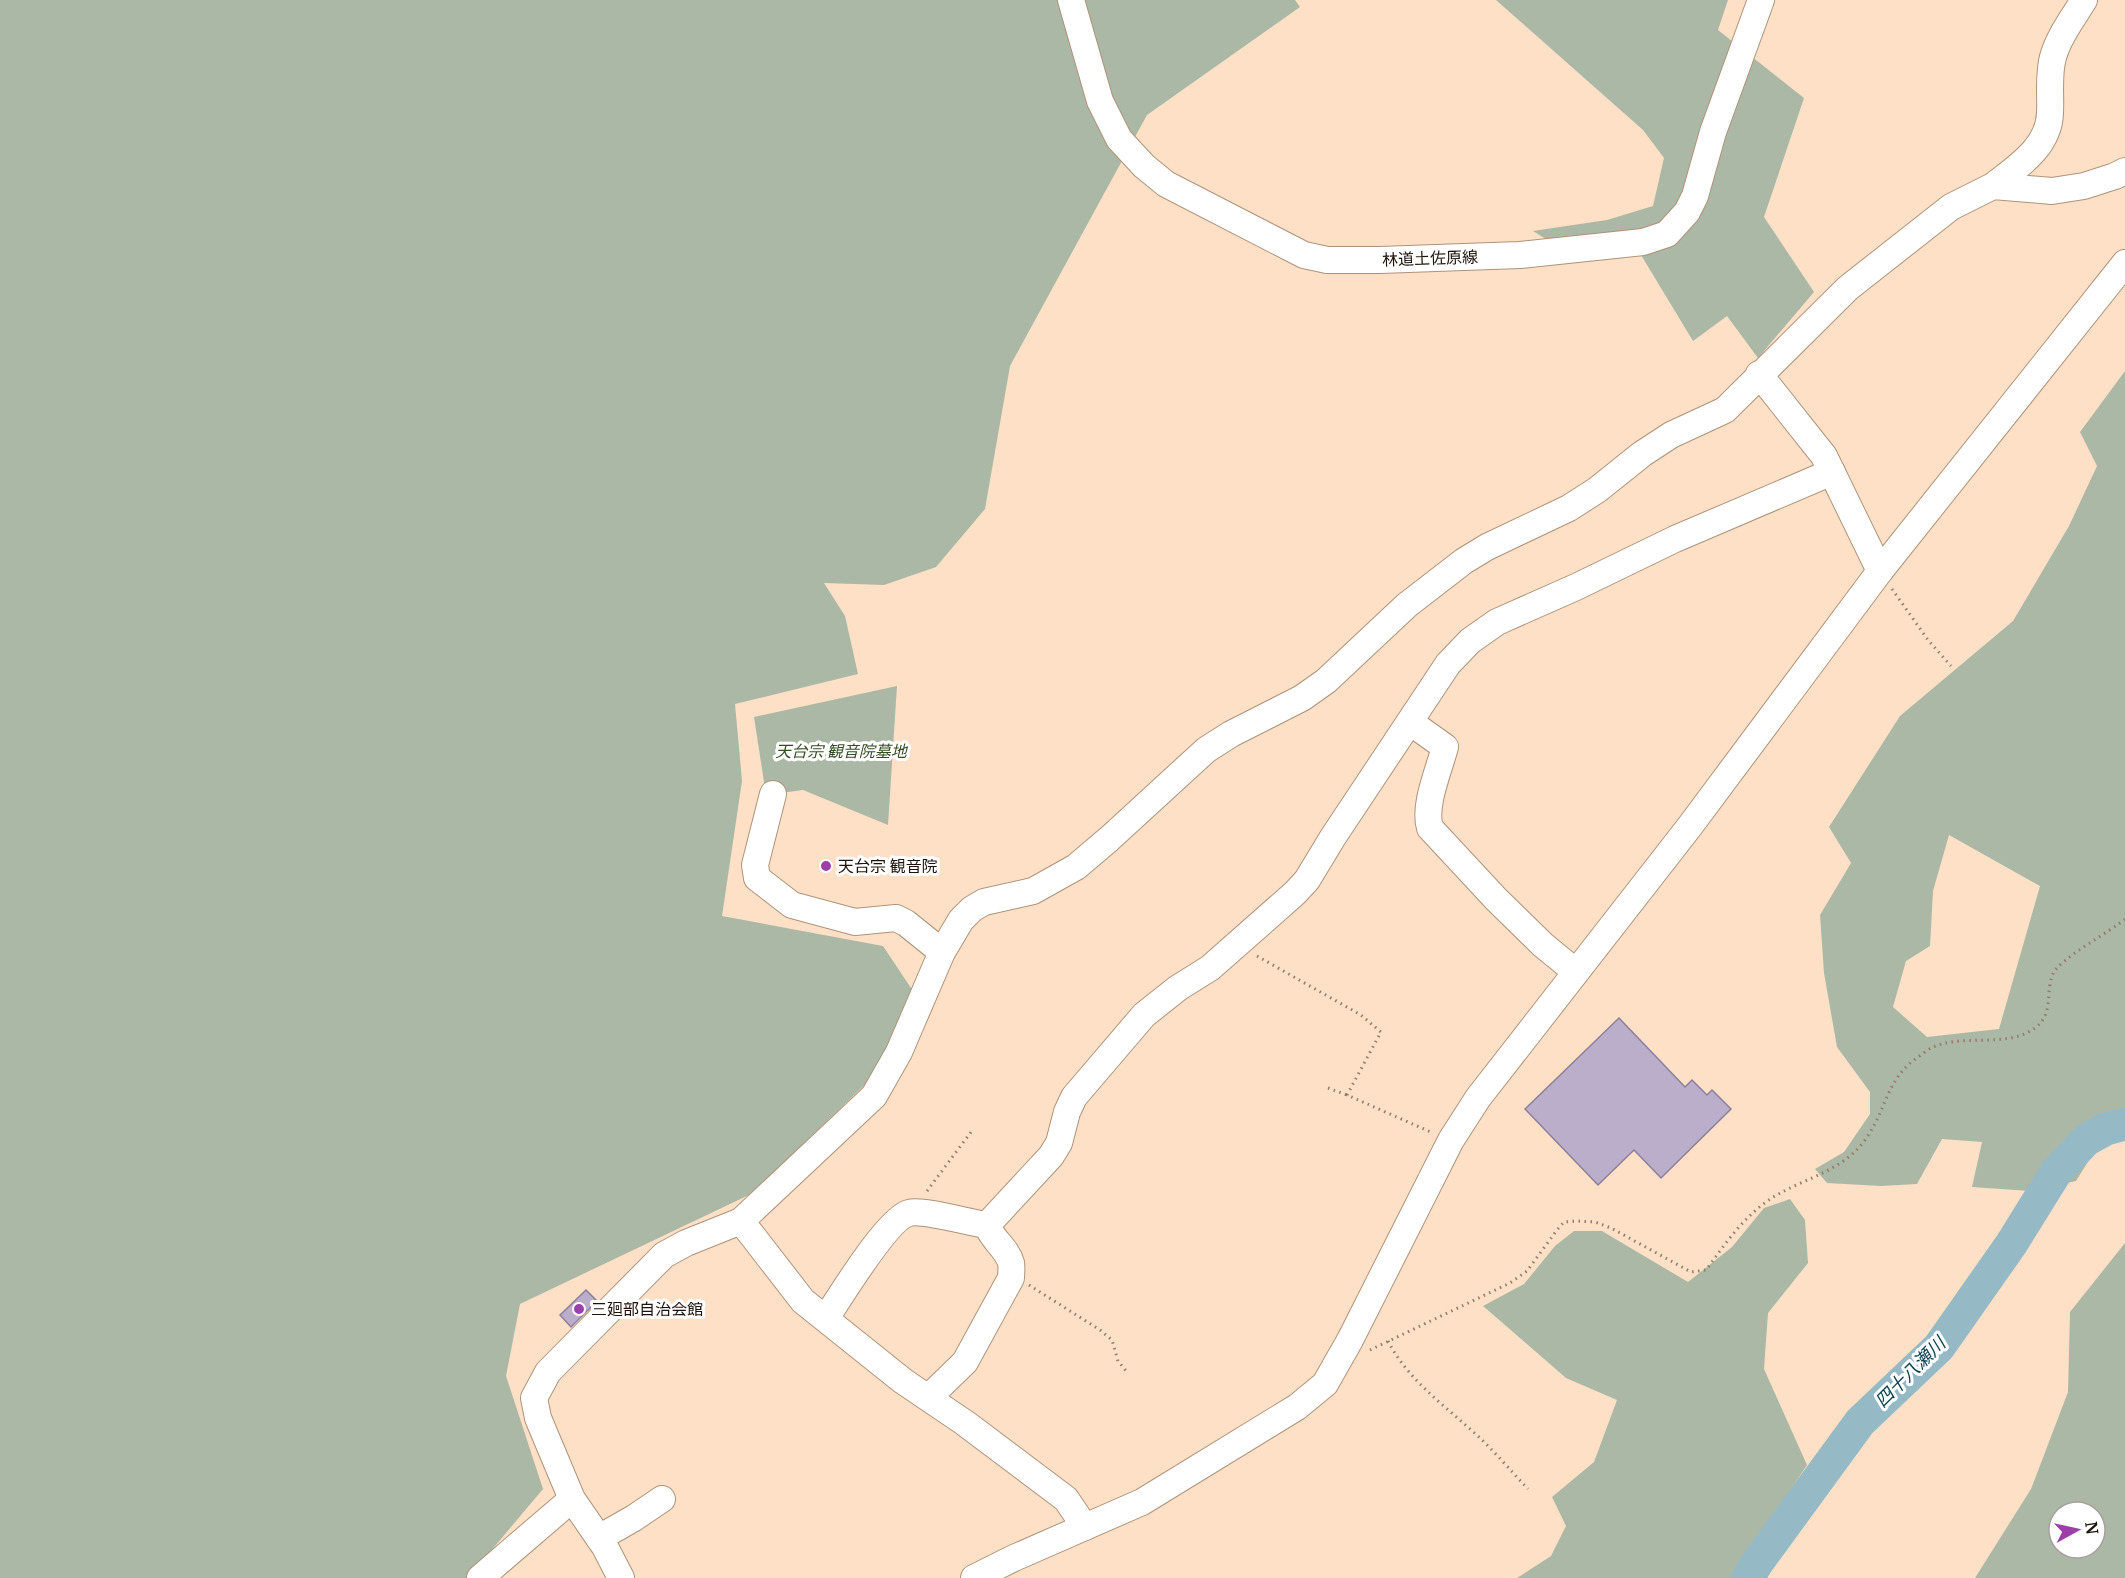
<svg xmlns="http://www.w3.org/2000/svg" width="2125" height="1578" viewBox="0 0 2125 1578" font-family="Merriweather,'Noto Sans JP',serif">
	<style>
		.green { fill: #abb8a5; fill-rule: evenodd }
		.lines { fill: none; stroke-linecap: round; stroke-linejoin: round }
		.river { stroke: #96bac5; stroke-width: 33 }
		.building { fill: #baaeca; stroke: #8b7f9d; stroke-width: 1.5 }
		.minor-casing { stroke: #ae937a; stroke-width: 28 }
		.path { stroke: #907c6a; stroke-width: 3; stroke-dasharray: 1.5 4.5; stroke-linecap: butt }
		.minor { stroke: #fff; stroke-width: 26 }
		.poi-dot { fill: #9c3fa8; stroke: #fff; stroke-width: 2 }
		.labels { text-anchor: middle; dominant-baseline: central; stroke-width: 6; stroke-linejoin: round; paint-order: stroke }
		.street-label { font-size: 16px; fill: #1d130a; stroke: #fff }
		.park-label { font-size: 16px; font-style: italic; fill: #334c23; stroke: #fff }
		.poi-label { font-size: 16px; fill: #1d130a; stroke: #fff; text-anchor: start }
		.water-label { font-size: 18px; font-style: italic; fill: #073f4c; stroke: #fff }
	</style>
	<rect width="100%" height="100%" fill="#fee0c6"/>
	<g class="green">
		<path d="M 0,0 L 1295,0 L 1300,7 L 1147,115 L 1010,366 L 985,509 L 936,567 L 884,585 L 824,583 L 845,616 L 858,674 L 735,704 L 742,781 L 722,916 L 883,946 L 913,991 L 879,1071 L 751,1194 L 520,1304 L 506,1376 L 543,1489 L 468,1578 L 0,1578 Z"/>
		<path d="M 1496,0 L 1728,0 L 1718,30 L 1804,98 L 1764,217 L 1814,292 L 1758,358 L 1727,316 L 1693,341 L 1641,255 L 1549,241 L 1533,231 L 1607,220 L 1653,206 L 1664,158 L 1643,130 Z"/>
		<path d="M 2125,371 L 2125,1126 L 2112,1119 L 2094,1123 L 2091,1157 L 2076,1181 L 2030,1191 L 1972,1187 L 1982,1142 L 1942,1139 L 1917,1184 L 1881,1186 L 1827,1183 L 1815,1169 L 1844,1152 L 1870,1114 L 1870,1092 L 1837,1047 L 1824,973 L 1820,915 L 1851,863 L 1829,827 L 1900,716 L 2013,621 L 2069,526 L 2097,466 L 2080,432 ZM 1949,835 L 2040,886 L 1999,1029 L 1927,1037 L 1893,1007 L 1906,961 L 1930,946 L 1933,891 Z"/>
		<path d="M 897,686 L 888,825 L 803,790 L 766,795 L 754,717 Z"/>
		<path d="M 1790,1199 L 1805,1220 L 1808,1263 L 1768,1313 L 1764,1369 L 1807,1465 L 1732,1578 L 1517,1578 L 1551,1556 L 1566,1526 L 1552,1497 L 1594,1462 L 1617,1400 L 1566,1378 L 1483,1306 L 1524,1284 L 1555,1246 L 1574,1231 L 1602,1231 L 1688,1282 L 1732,1247 L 1764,1208 Z"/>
		<path d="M 2125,1243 L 2125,1578 L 1975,1578 L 2031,1489 L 2068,1392 L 2070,1312 ZM 2059,1512 L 2095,1512 L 2095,1548 L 2059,1548 Z"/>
	</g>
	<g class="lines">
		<path class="river" d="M 1748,1578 L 1757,1563 L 1860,1422 L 1939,1347 L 2012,1243 L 2056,1172 L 2086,1140 L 2106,1129 L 2125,1124"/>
	</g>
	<g class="building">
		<path d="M 1619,1018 L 1685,1087 L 1692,1080 L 1707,1095 L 1712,1090 L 1731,1109 L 1661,1178 L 1634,1150 L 1598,1185 L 1525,1109 Z"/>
		<path d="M 586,1290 L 597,1301 L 571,1327 L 560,1315 Z"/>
	</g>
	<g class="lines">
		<g class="minor-casing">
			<g id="minor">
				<path d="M 1071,0 L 1100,101 L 1119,139 L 1144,166 L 1166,184 L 1304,255 L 1327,260 L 1380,260 L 1520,255 L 1643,242 L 1667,234 L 1687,212 L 1695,196 L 1713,132 L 1761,0"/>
				<path d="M 1993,186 C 2017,167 2049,147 2050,113 C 2051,94 2048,75 2053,57 C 2059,36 2073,18 2084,0"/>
				<path d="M 1759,374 L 1824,456 L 1880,571"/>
				<path d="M 1410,722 L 1445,747 C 1439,770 1423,806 1430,828 L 1496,899 L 1543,945 L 1576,972"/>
				<path d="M 773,794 L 755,865 L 757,878 L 792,905 L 855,922 L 896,918 L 906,923 L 942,952"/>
				<path d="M 741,1221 L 803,1301 L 903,1381 L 965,1423 L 1066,1499 L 1085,1527"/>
				<path d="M 987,1225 L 1051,1156 L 1059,1143 L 1067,1112 L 1074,1097 L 1144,1015 L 1178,988 L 1210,968 L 1295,893 L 1307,880 L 1333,837 L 1448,664 L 1470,641 L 1497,622 L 1576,587 L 1675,539 L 1832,472"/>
				<path d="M 826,1318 C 840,1297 888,1218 909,1213 C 923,1209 970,1223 987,1225"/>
				<path d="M 929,1397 L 965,1362 L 1011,1278 C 1011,1274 1012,1267 1011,1263 C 1007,1248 992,1240 987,1225"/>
				<path d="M 599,1538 L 634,1518 L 662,1499"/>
				<path d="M 480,1578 L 572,1499"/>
				<path d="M 621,1578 L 605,1547 L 572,1499 L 538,1418 L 534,1398 L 548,1372 L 664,1255 L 686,1243 L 741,1221 L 874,1096 L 899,1052 L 942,952 L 961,920 L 972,909 L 984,902 L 1033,891 L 1076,867 L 1109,839 L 1206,750 L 1231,734 L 1302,698 L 1326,681 L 1407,605 L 1464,561 L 1487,547 L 1569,508 L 1597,490 L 1642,454 L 1671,435 L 1725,410 L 1848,288 L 1951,207 L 1993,186 L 2052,191 L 2084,186 L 2115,176 L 2125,171"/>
				<path d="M 974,1578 L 1014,1558 L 1142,1502 L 1297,1407 L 1325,1384 L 1350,1340 L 1451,1140 L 1478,1098 L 1690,826 L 1880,571 L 2125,263"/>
			</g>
		</g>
		<g class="path">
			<path d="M 1892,589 L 1928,640 L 1951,666"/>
			<path d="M 1257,956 L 1361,1015 L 1381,1032 L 1347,1095 L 1433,1133"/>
			<path d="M 1328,1088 L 1347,1095"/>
			<path d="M 927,1191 L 971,1132"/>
			<path d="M 1029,1285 L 1100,1330 L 1112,1340 L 1118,1361 L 1127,1372"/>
			<path d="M 1388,1341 C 1407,1378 1440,1402 1470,1429 C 1491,1447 1509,1469 1528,1489"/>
			<path d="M 1370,1350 L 1510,1283 L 1527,1271 L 1557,1230 L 1564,1222 L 1577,1221 L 1595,1222 L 1611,1228 L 1691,1272 L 1706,1270 C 1723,1247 1739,1223 1762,1205 C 1795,1179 1840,1175 1865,1140 C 1887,1110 1885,1080 1918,1057 C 1923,1054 1928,1049 1933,1047 C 1965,1033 2006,1049 2035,1028 C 2054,1014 2045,993 2053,974 C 2059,959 2110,932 2125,919"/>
		</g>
		<use href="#minor" class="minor"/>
	</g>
	<g class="poi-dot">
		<circle cx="826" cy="866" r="6"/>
		<circle cx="579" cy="1309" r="6"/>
	</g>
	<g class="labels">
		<g class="street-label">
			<text transform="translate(1430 258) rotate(-2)">林道土佐原線</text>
		</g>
		<g class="park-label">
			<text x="841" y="751">天台宗 観音院墓地</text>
		</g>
		<g class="poi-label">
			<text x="838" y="866">天台宗 観音院</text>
			<text x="591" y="1309">三廻部自治会館</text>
		</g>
		<g class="water-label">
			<text transform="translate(1910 1372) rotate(-45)">四十八瀬川</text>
		</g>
	</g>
	<g transform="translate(2077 1530) rotate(82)"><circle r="28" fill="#ffffff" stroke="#a5a19d" stroke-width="1.5"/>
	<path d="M0-4.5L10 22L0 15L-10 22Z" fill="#9c3fa8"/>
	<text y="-9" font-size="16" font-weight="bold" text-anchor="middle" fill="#1d130a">N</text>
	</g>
</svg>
